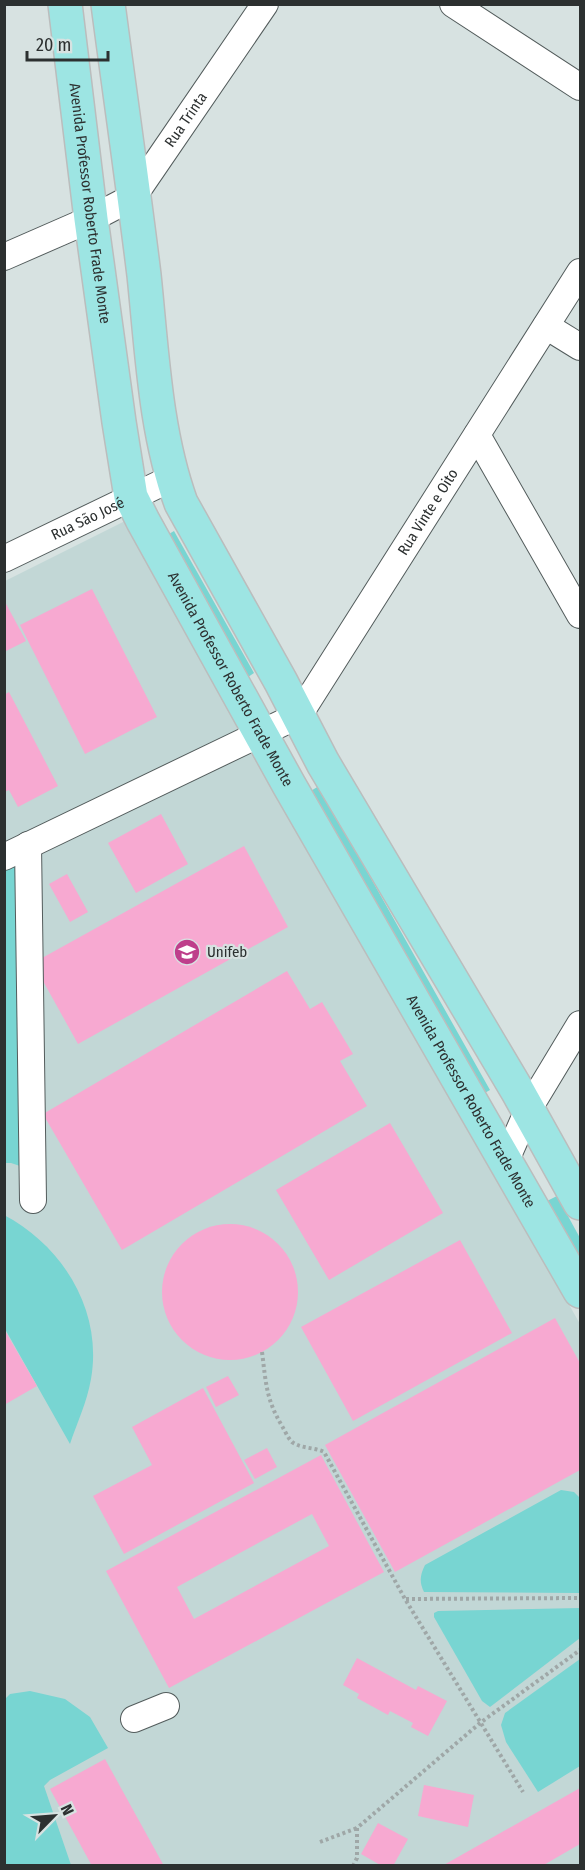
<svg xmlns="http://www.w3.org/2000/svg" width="585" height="1870" viewBox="0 0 585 1870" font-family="'Fira Sans Condensed',sans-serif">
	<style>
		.built { fill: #c2d7d6 }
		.green { fill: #78d5d2 }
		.building { fill: #f7a9d1; fill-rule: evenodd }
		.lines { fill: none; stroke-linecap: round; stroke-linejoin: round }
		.minor-casing { stroke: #535c5c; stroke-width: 28 }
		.major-casing { stroke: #bbbdbd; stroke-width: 36 }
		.path { stroke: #9fa7a7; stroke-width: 4; stroke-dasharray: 3 3; stroke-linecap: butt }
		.minor { stroke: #fff; stroke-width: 26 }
		.major { stroke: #9de5e3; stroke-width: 33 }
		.labels { text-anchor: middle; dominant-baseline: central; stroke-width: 4.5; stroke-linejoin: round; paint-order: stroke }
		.street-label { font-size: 15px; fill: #2c3030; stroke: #d7e2e1 }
		.poi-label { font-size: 15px; fill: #2c3030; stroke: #d7e2e1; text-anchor: start }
	</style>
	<rect width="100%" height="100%" fill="#d7e2e1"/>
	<path class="built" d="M 125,521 L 580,1324 L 580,1865 L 5,1866 L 5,581 Z"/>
	<g class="green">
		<path d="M 174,531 L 254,673 L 245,679 L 164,537 Z"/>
		<path d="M 319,786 L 490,1090 L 481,1095 L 309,792 Z"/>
		<path d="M 13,867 L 23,867 L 23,1167 L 11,1163 L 5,1163 L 5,870 Z"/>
		<path d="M 557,1196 L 580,1238 L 580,1261 L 547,1201 Z"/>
		<path d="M 4,1215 C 63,1246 103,1311 91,1379 C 87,1402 77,1423 70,1444 L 5,1329 Z"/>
		<path d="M 561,1490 L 574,1492 L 580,1498 L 580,1593 L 424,1592 C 419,1582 420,1575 425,1565 Z"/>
		<path d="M 580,1608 L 580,1638 L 490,1707 L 482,1701 L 434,1617 L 434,1613 L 438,1611 Z"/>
		<path d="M 580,1659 L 580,1766 L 538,1792 L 506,1742 L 501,1725 L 505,1713 Z"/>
		<path d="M 30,1691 L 65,1699 L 90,1717 L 108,1748 L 50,1780 L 44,1786 L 71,1865 L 5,1865 L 5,1699 L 10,1694 Z"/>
	</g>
	<g class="building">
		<path d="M 92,589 L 157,717 L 85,754 L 20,625 Z"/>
		<path d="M 4,600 L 26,641 L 4,652 Z"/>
		<path d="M 9,692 L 58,786 L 18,807 L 9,790 L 4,792 L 4,695 Z"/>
		<path d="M 161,814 L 188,864 L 136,893 L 108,843 Z"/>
		<path d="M 244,846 L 288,927 L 78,1044 L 33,963 Z"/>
		<path d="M 67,874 L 88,912 L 70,922 L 49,884 Z"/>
		<path d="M 287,971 L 310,1009 L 322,1002 L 353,1054 L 340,1061 L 367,1106 L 122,1250 L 43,1114 Z"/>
		<path d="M 390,1123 L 443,1213 L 329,1280 L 276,1190 Z"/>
		<circle cx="230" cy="1292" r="68"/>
		<path d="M 460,1240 L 512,1333 L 353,1421 L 301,1327 Z"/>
		<path d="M 555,1318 L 580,1363 L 580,1470 L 395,1572 L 325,1445 Z"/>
		<path d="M 4,1329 L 37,1386 L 4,1405 Z"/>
		<path d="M 228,1376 L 239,1395 L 216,1407 L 206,1387 Z"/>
		<path d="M 203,1388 L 254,1483 L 124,1554 L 93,1496 L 152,1465 L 132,1427 Z"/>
		<path d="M 267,1448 L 277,1467 L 255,1479 L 244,1460 Z"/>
		<path d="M 321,1455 L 384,1572 L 169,1688 L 106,1571 ZM 312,1514 L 329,1546 L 194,1619 L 177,1587 Z"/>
		<path d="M 357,1658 L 416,1690 L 418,1686 L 447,1701 L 428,1736 L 411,1727 L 413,1723 L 390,1711 L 388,1715 L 357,1698 L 359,1694 L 343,1685 Z"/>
		<path d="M 105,1759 L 164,1866 L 92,1866 L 50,1789 Z"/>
		<path d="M 424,1785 L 474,1795 L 468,1827 L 418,1816 Z"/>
		<path d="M 580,1788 L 580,1844 L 542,1866 L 442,1866 Z"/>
		<path d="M 378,1823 L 408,1839 L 393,1866 L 382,1866 L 361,1854 Z"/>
	</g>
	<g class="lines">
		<g class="minor-casing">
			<g id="minor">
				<path d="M 453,4 L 580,87"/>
				<path id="s1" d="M 4,257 L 91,219 L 133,197 L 265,4"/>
				<path d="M 546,326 L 580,347"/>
				<path d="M 477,435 L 580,615"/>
				<path id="s2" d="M 4,559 L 172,478"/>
				<path d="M 28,845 L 33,1200"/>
				<path id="s3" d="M 4,857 L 299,715 L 580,272"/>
				<path d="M 506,1160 L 528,1110 L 580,1024"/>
				<path d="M 134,1719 L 166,1706"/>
			</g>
		</g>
		<g class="major-casing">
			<g id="major">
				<path id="s4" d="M 65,4 L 91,219 L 119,422 L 131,497 L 143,521 L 289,785 L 580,1291"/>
				<path d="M 108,4 C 120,95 133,185 144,275 C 152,351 155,431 181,503 L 281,682 L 323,763 L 517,1090 L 580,1203"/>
			</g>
		</g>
		<g class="path">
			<path d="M 262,1352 C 266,1383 266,1399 282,1426 C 285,1431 288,1438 292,1442 C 302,1449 314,1447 324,1452 L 405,1599 L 523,1792"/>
			<path d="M 406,1599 L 580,1598"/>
			<path d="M 320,1842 L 357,1828"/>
			<path d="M 353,1866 L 357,1858 L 357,1828 L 480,1723 L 580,1650"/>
		</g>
		<use href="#minor" class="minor"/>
		<use href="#major" class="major"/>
	</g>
	<defs>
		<g id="university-disc" transform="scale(1.35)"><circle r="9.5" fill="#be3f8b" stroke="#d7e2e1"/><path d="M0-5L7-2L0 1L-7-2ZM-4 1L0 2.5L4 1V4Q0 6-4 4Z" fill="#fff"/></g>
	</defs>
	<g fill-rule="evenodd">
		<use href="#university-disc" x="187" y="952"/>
	</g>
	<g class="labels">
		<g class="street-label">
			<text stroke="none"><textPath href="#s1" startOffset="236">Rua Trinta</textPath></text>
			<text stroke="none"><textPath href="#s4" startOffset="201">Avenida Professor Roberto Frade Monte</textPath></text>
			<text stroke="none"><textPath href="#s3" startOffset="568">Rua Vinte e Oito</textPath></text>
			<text stroke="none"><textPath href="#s2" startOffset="93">Rua São José</textPath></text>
			<text stroke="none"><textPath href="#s4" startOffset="705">Avenida Professor Roberto Frade Monte</textPath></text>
			<text stroke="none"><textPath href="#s4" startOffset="1191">Avenida Professor Roberto Frade Monte</textPath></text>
		</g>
		<g class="poi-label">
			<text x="207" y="952">Unifeb</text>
		</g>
	</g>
	<rect width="585" height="1870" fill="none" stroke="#2c3030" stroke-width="12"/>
	<g transform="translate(54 1816) rotate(65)" stroke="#d7e2e1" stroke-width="4.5" paint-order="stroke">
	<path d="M0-4.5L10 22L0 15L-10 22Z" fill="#2c3030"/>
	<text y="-9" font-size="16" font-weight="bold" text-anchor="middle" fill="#2c3030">N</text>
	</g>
	<path d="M27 51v9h81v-9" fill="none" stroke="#2c3030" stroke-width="3"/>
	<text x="36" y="51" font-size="18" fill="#2c3030" stroke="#d7e2e1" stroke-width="4.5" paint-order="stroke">20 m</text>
</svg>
